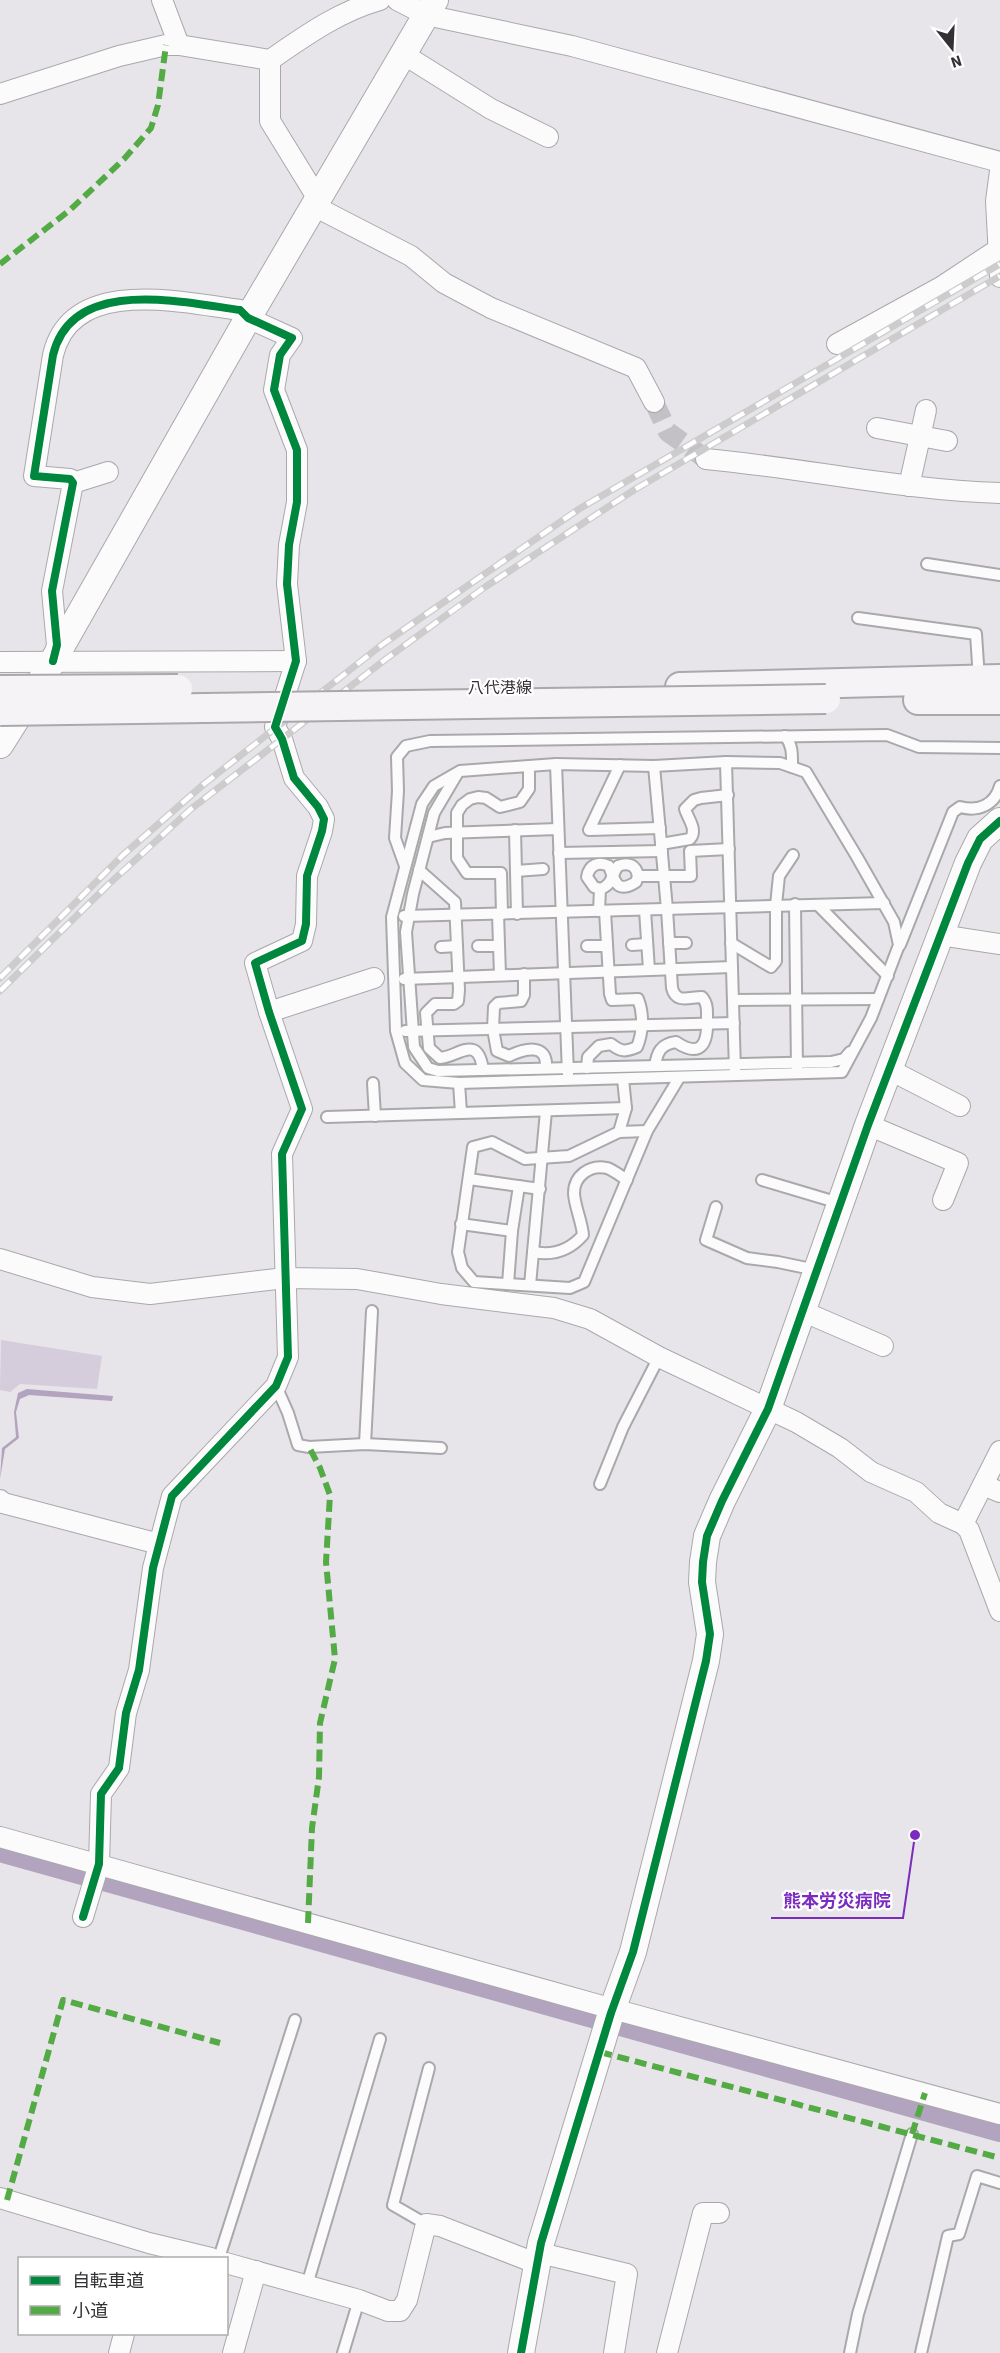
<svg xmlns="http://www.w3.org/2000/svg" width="1000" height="2353" viewBox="0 0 1000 2353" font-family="'Source Sans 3','Noto Sans JP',sans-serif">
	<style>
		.green { fill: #d5cddc }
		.water { fill: #b2a4be }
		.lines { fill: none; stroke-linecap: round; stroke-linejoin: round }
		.canal { stroke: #b2a4be; stroke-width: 20 }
		.minor-tunnel { stroke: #c3c1c5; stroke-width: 20; stroke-dasharray: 20 10; stroke-linecap: butt }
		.service-casing { stroke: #aaa8ab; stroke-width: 14 }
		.minor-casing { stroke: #aaa8ab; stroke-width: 22 }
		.tertiary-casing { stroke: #aaa8ab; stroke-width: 28 }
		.secondary-casing { stroke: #aaa8ab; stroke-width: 32 }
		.service { stroke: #fbfbfc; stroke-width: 10 }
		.minor { stroke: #fbfbfc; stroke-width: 20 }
		.tertiary { stroke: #fbfbfc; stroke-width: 26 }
		.secondary { stroke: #f5f3f6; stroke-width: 28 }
		.rail-casing { stroke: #cccccd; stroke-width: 7 }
		.rail { stroke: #fff; stroke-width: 4.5; stroke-dasharray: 14; stroke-linecap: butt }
		.secondary-bridge-casing { stroke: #aaa8ab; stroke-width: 32; stroke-linecap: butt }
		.secondary-bridge { stroke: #f5f3f6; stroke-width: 28 }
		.quiet { stroke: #54ab45; stroke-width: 6; stroke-dasharray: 12 6; stroke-linecap: butt }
		.cycleway-casing { stroke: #fff; stroke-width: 11 }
		.cycleway { stroke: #00873e; stroke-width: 8 }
		.labels { text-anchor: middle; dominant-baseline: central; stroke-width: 4.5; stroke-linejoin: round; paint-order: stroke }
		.street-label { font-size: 16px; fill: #333134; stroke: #fff }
		.leader { fill: none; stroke: #7b2cbf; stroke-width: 2 }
		.callout-dot { fill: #7b2cbf; stroke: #fff; stroke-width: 2 }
		.callout-label { font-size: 18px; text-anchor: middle; font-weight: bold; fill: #7b2cbf; stroke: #fff; stroke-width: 4.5; stroke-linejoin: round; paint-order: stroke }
	</style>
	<rect width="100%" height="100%" fill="#e7e5e9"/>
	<path class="green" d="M 1,1340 L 102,1356 L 97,1389 L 20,1384 L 10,1392 L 0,1390 Z"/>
	<path class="water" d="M 27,1389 L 113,1396 L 112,1401 L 29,1395 L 20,1399 L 16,1412 L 19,1438 L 5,1449 L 0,1479 L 2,1448 L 16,1437 L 14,1412 L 18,1393 Z"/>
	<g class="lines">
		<g class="canal">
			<path d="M 0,1852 L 596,2019"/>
			<path d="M 617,2025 L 1000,2132"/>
		</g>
		<path class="minor-tunnel" d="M 654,402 L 668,432 L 706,459"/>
		<g class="service-casing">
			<g id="service">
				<path d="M 927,564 L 1000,575"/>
				<path d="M 858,618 L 976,634 L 979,679"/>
				<path d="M 785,736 C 793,745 792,756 792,767"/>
				<path d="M 726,762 L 780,763 L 806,772 L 857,857 L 894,922 L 899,945 L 871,1018 L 842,1072 L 459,1083 L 423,1080 L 405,1063 L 396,1031 L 392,917 L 422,804 L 434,786 L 460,771 L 556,764 L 654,766 Z"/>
				<path d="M 726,762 L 735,1071"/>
				<path d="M 556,764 L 568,1074"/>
				<path d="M 620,765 L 589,830 L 660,828"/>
				<path d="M 654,766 L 667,909 L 672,988 C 676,1004 689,997 702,997 C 708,1004 707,1011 707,1020 C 708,1045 700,1058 676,1042 C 661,1044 657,1052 655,1066"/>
				<path d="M 457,774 L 434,813 L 413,894 L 406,932 L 414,1047 L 428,1068 L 438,1071 L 831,1062 L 844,1059 L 850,1052"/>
				<path d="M 515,830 L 517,914"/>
				<path d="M 428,837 L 445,833 L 558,829"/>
				<path d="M 661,844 L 690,839 C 698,830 688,819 685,809 L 694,800 L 701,798 L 728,795"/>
				<path d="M 559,853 L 662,851"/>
				<path d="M 405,866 L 395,838 L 398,791 L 397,757 L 406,746 L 430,741 L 887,735 L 919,747 L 1000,748"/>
				<path d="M 419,870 L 455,902 L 459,990 L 458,1001 L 454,1004 L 435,1004 L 426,1013 L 429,1048 L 440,1058 C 458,1057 478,1033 483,1070"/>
				<path d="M 516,871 L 543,869"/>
				<path d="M 600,889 L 594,887 L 587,877 C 589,865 598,861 609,866 C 615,882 617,894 636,882 L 638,876"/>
				<path d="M 795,904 L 797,1069"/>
				<path d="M 818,905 L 888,976"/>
				<path d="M 645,910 L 649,970"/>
				<path d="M 599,911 L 600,889 C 613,885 611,875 618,866 C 629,862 636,865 638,876 L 691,876 L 690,851 L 729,849"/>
				<path d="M 498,914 L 500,975"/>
				<path d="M 502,914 L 501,873 L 467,873 L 457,858 L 457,813 L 462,805 L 470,799 L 478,797 L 486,798 L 500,807 L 520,802 L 529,789 L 529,766"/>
				<path d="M 404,916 L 884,903"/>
				<path d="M 669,943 L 686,943"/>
				<path d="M 731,943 L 771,967 L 776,961 L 776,905 L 779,876 L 793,855"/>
				<path d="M 632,945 L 647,944"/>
				<path d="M 900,945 L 953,812 L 960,807 C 978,812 995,805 1000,786"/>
				<path d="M 478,946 L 499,946"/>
				<path d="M 587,946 L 607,946"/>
				<path d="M 441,947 L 457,946"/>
				<path d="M 524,974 L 524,995 L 521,1001 L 498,1003 L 494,1007 L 493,1029 L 497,1051 L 509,1056 C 524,1049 548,1042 546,1068"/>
				<path d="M 404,979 L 732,967"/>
				<path d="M 733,1000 L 878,999"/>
				<path d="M 405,1031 L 734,1023"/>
				<path d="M 587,1068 L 588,1057 L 599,1046 L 611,1044 C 621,1052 625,1052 637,1047 C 643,1032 644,1014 638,999 L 612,1000 L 610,994 L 605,911"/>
				<path d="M 623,1079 L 626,1108 L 619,1132 L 569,1156 L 525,1159 L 492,1142 L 473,1147 L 458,1252 L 462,1268 L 474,1282 L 570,1288 L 584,1282 L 647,1131 L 679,1078"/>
				<path d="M 373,1083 L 375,1116"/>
				<path d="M 459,1083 L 461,1113 L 626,1108"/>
				<path d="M 327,1117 L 461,1113"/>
				<path d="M 619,1132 L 647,1131"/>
				<path d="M 469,1179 L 540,1189"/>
				<path d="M 762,1180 L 839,1203"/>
				<path d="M 716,1207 L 706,1240 L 747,1258 L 778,1262 L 816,1270"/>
				<path d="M 461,1224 L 512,1231"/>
				<path d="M 533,1252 C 553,1256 570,1250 583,1235 C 582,1222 574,1204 574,1193 C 574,1176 590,1164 607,1168 C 613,1170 621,1176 627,1180"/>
				<path d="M 508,1284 L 512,1231 L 519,1186"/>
				<path d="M 530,1285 L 546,1111"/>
				<path d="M 276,1386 L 288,1413 L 298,1445 L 309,1447 L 365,1444 L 441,1448"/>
				<path d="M 365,1444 L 372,1311"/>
				<path d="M 600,1484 L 623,1427 L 659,1357"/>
				<path d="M 426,2224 L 393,2205 L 429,2068"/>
				<path d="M 219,2258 L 295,2020"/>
				<path d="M 307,2285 L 380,2039"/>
				<path d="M 343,2353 L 359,2300"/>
				<path d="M 850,2353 L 858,2314 L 912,2134"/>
				<path d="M 921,2353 L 948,2236 L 959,2234 L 977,2176 L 1000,2183"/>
			</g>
		</g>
		<g class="minor-casing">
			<g id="minor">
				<path d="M 162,0 L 179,45"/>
				<path d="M 397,0 L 426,15 L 572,46 L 1000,162"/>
				<path d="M 403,54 L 491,109 L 548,137"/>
				<path d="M 270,60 L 270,121 L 318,199"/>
				<path d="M 0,94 L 119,56 L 166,45 L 179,45 L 270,60 C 305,36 338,12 380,0"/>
				<path d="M 1000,171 L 996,201 L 1000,277"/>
				<path d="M 314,206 L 411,256 L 444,283 L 491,308 L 636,368 L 654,402"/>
				<path d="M 837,344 L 941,287 L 997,250"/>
				<path d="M 877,428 L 947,441"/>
				<path d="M 706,459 C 804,468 901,490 1000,493"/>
				<path d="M 73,483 L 108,472"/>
				<path d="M 909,486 L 926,410"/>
				<path d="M 54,656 L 57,645 L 52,591 L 73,483 L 70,479 L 34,476 L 53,355 C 72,276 181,302 240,310 L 248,318 L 292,338 L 280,355 L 274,390 L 297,450 L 297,502 L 289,545 L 287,584 L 296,661 L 275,727 L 282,739 L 294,778 L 318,807 L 324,819 L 322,831 L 307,876 L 306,924 L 302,941 L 255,963 L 269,1012 L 302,1109 L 282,1154 L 288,1357 L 276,1386 L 172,1496 L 153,1568 L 139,1670 L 126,1713 L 119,1768 L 101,1794 L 99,1864 L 83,1917"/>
				<path d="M 0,662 L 296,661"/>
				<path d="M 940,935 L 1000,944"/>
				<path d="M 269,1012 L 374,978"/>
				<path d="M 890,1070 L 960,1106"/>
				<path d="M 868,1125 L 958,1163 L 943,1200"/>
				<path d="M 0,1259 L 92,1287 L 150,1294 L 285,1278 L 357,1279 L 441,1294 L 554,1308 L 590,1319 L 659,1357 L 796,1422 L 840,1448 L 871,1472 L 916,1492 L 939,1513 L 963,1524 L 969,1530 L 1000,1611"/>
				<path d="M 802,1311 L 883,1346"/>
				<path d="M 983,1485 L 1000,1492"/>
				<path d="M 0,1500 L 3,1503 L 159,1544"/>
				<path d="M 963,1524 L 1000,1451"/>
				<path d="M 0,1837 L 613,2009 L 1000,2114"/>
				<path d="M 0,2198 L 149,2243 L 211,2258"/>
				<path d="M 540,2253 L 627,2274 L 614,2353"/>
				<path d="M 226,2263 L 359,2300 L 388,2311 L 400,2311 L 407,2300 L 426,2224 L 440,2226 L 538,2264"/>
				<path d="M 119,2353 L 124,2334"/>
				<path d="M 233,2353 L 256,2271"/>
				<path d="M 667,2353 L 703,2213 L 719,2213"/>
			</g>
		</g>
		<g class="tertiary-casing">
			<g id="tertiary">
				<path d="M 0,745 L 53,661 L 248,318 L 435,0"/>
				<path d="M 521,2353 L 541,2243 L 611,2013 L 633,1952 L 706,1661 L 710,1634 L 702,1582 L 703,1562 L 707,1536 L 722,1501 L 768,1409 L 868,1125 L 968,863 L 980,839 L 1000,821"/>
			</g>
		</g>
		<g class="secondary-casing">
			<g id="secondary">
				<path d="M 680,687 L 1000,679"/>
				<path d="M 918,700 L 1000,700"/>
			</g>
		</g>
		<use href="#service" class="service"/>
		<use href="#minor" class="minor"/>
		<use href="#tertiary" class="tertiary"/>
		<use href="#secondary" class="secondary"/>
		<g class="rail-casing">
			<g id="rail">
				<path d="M 0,978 L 123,855 L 204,784 L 383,644 L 579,509 L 1000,264"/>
				<path d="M 0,991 L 109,884 L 191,809 L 386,659 L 485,587 L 634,490 L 1000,276"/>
			</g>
		</g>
		<use href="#rail" class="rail"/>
		<g class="secondary-bridge-casing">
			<g id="secondary-bridge">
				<path d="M 0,690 L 178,689"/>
				<path d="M 0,711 L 826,699"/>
			</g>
		</g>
		<use href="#secondary-bridge" class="secondary-bridge"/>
		<g class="quiet">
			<path d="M 0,264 L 70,210 L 124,159 L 151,128 L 158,105 L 166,45"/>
			<path d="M 308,1923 L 312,1828 L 319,1777 L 320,1723 L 335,1659 L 326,1562 L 330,1495 L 320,1468 L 309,1447"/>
			<path d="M 600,2052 L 1000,2158"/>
			<path d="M 912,2134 L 925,2093"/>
			<path d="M 7,2200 L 63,2000 L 220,2043"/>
		</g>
		<g class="cycleway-casing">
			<g id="cycleway">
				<path d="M 53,661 L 57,645 L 52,591 L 73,483 L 70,479 L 34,476 L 53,355 C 72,276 181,302 240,310 L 248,318 L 292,338 L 280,355 L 274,390 L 297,450 L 297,502 L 289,545 L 287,584 L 296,661 L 275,727 L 282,739 L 294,778 L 318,807 L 324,819 L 322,831 L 307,876 L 306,924 L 302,941 L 255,963 L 269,1012 L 302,1109 L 282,1154 L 288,1357 L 276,1386 L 172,1496 L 153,1568 L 139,1670 L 126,1713 L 119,1768 L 101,1794 L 99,1864 L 83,1917"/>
				<path d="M 521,2353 L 541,2243 L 611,2013 L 633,1952 L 706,1661 L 710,1634 L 702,1582 L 703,1562 L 707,1536 L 722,1501 L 768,1409 L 868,1125 L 968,863 L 980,839 L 1000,821"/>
			</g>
		</g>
		<use href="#cycleway" class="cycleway"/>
	</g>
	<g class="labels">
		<g class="street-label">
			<text x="500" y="688">八代港線</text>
		</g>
	</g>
	<path class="leader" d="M915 1835L903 1918H771"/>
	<circle class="callout-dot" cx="915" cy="1835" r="6"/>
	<g class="callout-label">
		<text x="837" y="1907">熊本労災病院</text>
	</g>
	<rect x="18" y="2257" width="210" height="78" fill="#ffffff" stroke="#adadae" stroke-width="1.5"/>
	<rect x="30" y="2276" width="30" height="9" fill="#00873e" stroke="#adadae" stroke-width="1.5"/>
	<text x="72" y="2287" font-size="18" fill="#333134">自転車道</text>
	<rect x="30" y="2306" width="30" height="9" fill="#54ab45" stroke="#adadae" stroke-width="1.5"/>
	<text x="72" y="2317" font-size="18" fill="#333134">小道</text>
	<g transform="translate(952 48) rotate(162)" stroke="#ffffff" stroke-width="4.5" paint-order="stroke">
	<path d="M0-4.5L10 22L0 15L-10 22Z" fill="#333134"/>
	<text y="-9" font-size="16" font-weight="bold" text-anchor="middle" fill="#333134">N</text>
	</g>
</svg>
